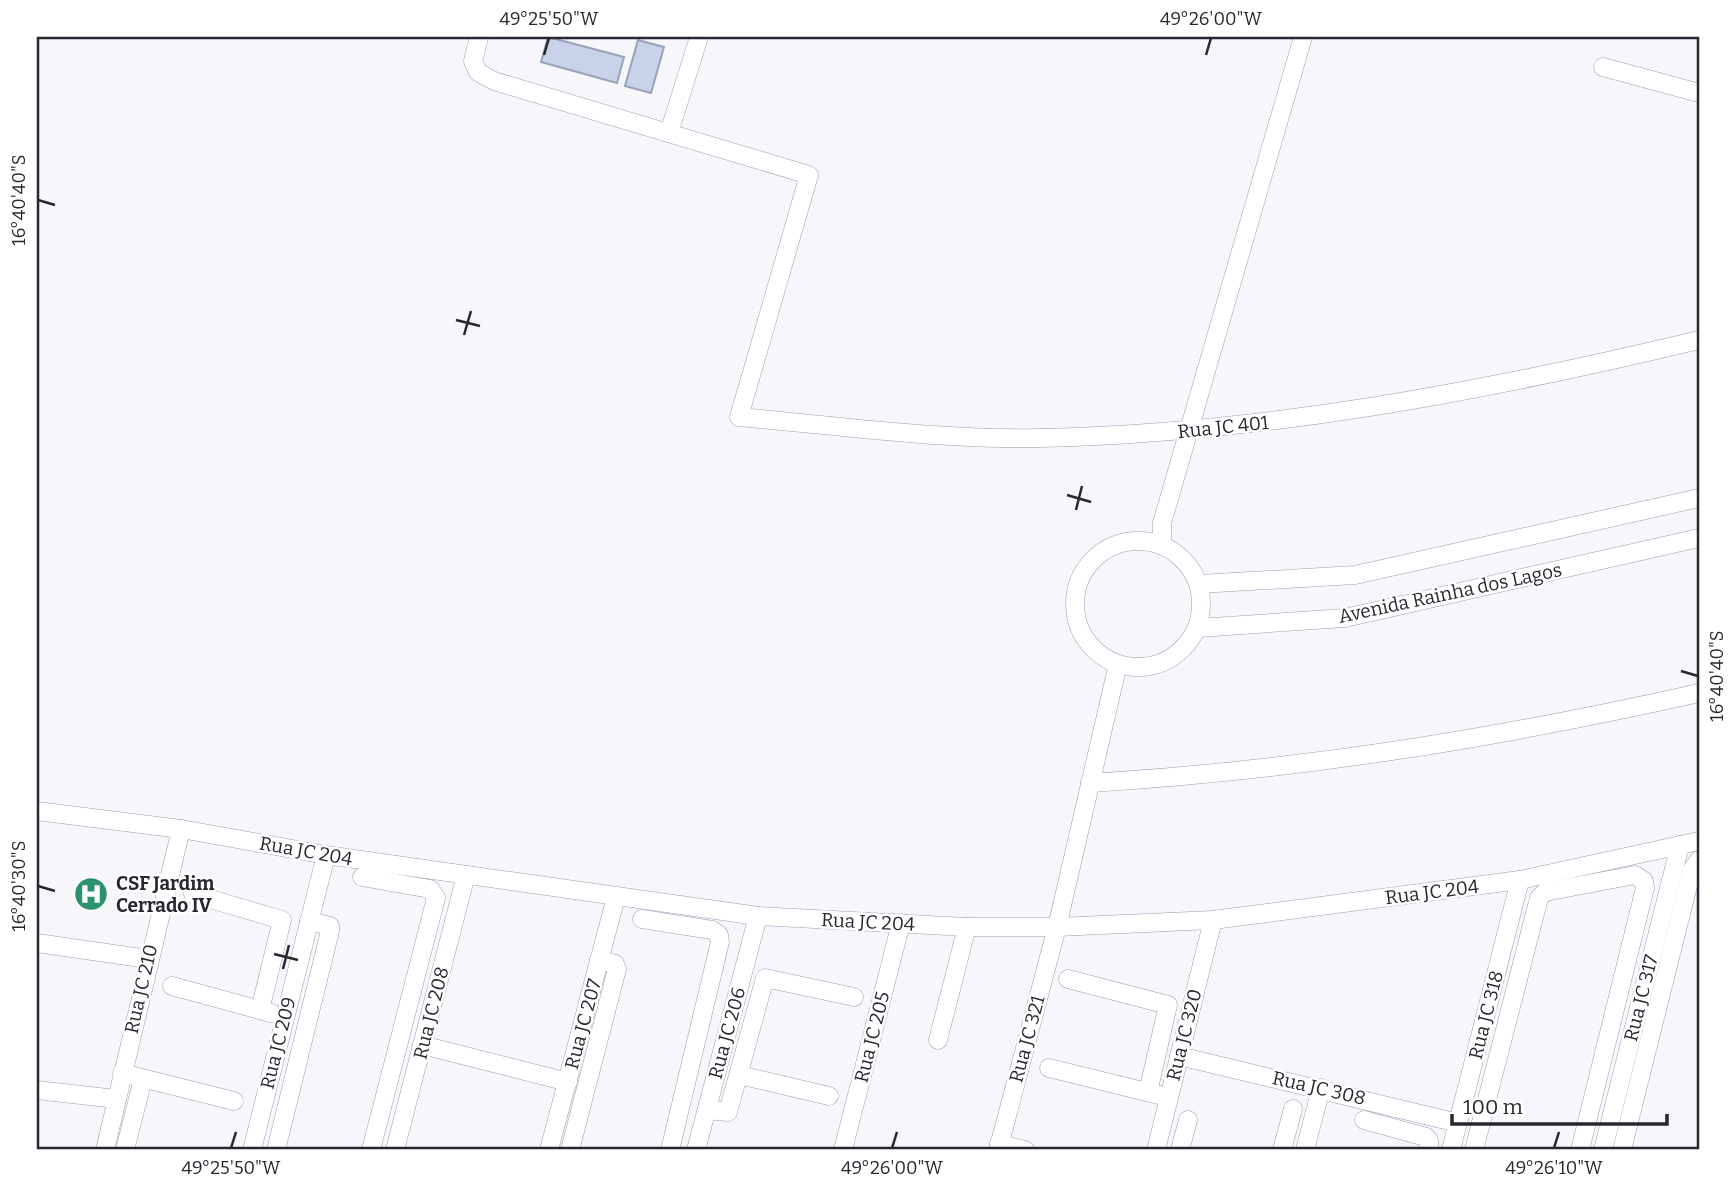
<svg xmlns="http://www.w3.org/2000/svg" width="1736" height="1187" viewBox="0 0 1736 1187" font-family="Bitter,serif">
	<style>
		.building { fill: #c8d2e9; stroke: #98a2b8; stroke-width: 2 }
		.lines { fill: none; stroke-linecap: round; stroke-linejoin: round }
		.minor-casing { stroke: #9e9bb2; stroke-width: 19 }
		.minor { stroke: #fff; stroke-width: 18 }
		.ticks { fill: none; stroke: #282730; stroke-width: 2.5 }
		.labels { text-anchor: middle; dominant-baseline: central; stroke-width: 5; stroke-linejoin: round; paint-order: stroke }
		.street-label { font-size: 19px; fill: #282730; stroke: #fff }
		.poi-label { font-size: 19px; font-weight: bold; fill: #282730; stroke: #fff; text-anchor: start }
		.neatline { fill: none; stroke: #282730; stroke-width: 2.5 }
		.ticks-label { font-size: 18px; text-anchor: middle; fill: #282730 }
	</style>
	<rect width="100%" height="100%" fill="#f6f6fb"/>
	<g class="building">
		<path d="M 548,37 L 624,57 L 617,83 L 541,62 Z"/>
		<path d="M 638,40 L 664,47 L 651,93 L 625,86 Z"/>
	</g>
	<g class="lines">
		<g class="minor-casing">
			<g id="minor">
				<path d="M 479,37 L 473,61 L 478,72 L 494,81 L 809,175 L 739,417 C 839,426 940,440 1040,438 C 1264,433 1482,392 1699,340"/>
				<path d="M 1603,67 L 1699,93"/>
				<path d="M 669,133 L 699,37"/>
				<circle cx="1138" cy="604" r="63"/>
				<path d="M 1162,545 L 1162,523 L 1303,37"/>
				<path d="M 1199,584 L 1355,575 L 1699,498"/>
				<path d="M 1198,628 L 1345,618 L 1699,538"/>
				<path d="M 1090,783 C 1301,770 1493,739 1699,693"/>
				<path d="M 37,811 L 181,829 L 326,855 L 758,916 L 967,927 L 1057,927 L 1213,920 L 1520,880 L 1699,841"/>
				<path d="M 362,877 L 430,889 L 436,898 L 371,1150"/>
				<path d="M 193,894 L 282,920 L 260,1010"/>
				<path d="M 642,919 L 712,930 L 719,935 L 720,942 L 670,1150"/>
				<path d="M 37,943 L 148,959"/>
				<path d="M 1068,979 L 1168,1005 L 1148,1092"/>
				<path d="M 172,986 L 271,1013"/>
				<path d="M 938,1040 L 967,927"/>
				<path d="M 422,1045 L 568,1082"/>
				<path d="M 1179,1056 L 1458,1123"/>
				<path d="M 1049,1068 L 1159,1095"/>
				<path d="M 122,1073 L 234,1101"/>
				<path d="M 739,1075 L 829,1096"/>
				<path d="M 37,1090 L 116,1099"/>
				<path d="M 707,1110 L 728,1112 L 765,978 L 854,997"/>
				<path d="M 1364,1120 L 1426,1137 L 1429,1140 L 1429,1150"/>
				<path d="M 999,1144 L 1025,1150"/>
				<path d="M 105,1150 L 181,829"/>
				<path d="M 125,1150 L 143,1079"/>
				<path d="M 252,1150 L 326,855"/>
				<path d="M 276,1150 L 330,931 L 330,926 L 309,921"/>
				<path d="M 395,1150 L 466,875"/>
				<path d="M 549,1150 L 616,897"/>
				<path d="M 570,1150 L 617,969 L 615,964 L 599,960"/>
				<path d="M 696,1150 L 758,916"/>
				<path d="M 843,1150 L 901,923"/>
				<path d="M 998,1150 L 1057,927 L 1118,664"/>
				<path d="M 1156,1150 L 1213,920"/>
				<path d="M 1180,1150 L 1188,1120"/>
				<path d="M 1282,1150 L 1293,1109"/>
				<path d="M 1305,1150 L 1321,1088"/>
				<path d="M 1451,1150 L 1520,880"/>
				<path d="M 1474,1150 L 1539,898 L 1545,892 L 1635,875 L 1644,881 L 1645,888 L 1580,1150"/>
				<path d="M 1603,1150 L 1680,845"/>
				<path d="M 1622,1150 L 1692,870 L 1699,860"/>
			</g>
		</g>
		<use href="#minor" class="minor"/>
	</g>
	<path class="ticks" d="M 544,55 L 549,38M 1206,55 L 1211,38M 38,200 L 55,205M 456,320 L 480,326M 464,335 L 471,311M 1067,495 L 1091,502M 1076,510 L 1082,486M 1681,671 L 1698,676M 38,886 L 55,891M 274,954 L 298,960M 283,969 L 289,945M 231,1148 L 236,1132M 892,1148 L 897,1132M 1554,1148 L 1559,1132"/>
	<defs>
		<g id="hospital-disc" transform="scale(1.75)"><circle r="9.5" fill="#2c916d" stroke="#fff"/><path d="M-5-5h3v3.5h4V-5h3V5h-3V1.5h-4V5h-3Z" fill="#fff"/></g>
	</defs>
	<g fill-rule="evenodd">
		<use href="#hospital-disc" x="91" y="894"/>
	</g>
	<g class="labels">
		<g class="street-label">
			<text transform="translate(1223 427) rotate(-6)">Rua JC 401</text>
			<text transform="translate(1450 593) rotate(-12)">Avenida Rainha dos Lagos</text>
			<text transform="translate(306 851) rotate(10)">Rua JC 204</text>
			<text transform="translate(1432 892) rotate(-7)">Rua JC 204</text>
			<text transform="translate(868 922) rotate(3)">Rua JC 204</text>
			<text transform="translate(141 989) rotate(-77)">Rua JC 210</text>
			<text transform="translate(1641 998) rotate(-76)">Rua JC 317</text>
			<text transform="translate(431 1013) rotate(-76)">Rua JC 208</text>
			<text transform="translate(1486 1015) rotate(-76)">Rua JC 318</text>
			<text transform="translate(583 1024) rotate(-75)">Rua JC 207</text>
			<text transform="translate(727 1033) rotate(-75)">Rua JC 206</text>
			<text transform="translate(1184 1035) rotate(-76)">Rua JC 320</text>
			<text transform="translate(872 1037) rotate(-76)">Rua JC 205</text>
			<text transform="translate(1027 1039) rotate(-75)">Rua JC 321</text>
			<text transform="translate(278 1043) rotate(-76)">Rua JC 209</text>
			<text transform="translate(1319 1088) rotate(13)">Rua JC 308</text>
		</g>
		<g class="poi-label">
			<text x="116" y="883">CSF Jardim<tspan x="116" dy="22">Cerrado IV</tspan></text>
		</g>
	</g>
	<rect width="1736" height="1187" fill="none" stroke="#ffffff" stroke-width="77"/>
	<path d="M1452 1114v10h215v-10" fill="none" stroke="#282730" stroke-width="3.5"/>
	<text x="1463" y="1114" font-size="21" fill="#282730" stroke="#ffffff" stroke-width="5" paint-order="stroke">100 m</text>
	<rect x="38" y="38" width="1660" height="1110" class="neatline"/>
	<g class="ticks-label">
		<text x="549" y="25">49°25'50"W</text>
		<text x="1211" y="25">49°26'00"W</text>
		<text transform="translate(19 200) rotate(-90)" y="6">16°40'40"S</text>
		<text transform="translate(1717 676) rotate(-90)" y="6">16°40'40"S</text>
		<text transform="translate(19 886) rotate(-90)" y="6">16°40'30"S</text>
		<text x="231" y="1174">49°25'50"W</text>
		<text x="892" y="1174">49°26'00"W</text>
		<text x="1554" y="1174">49°26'10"W</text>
	</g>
</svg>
